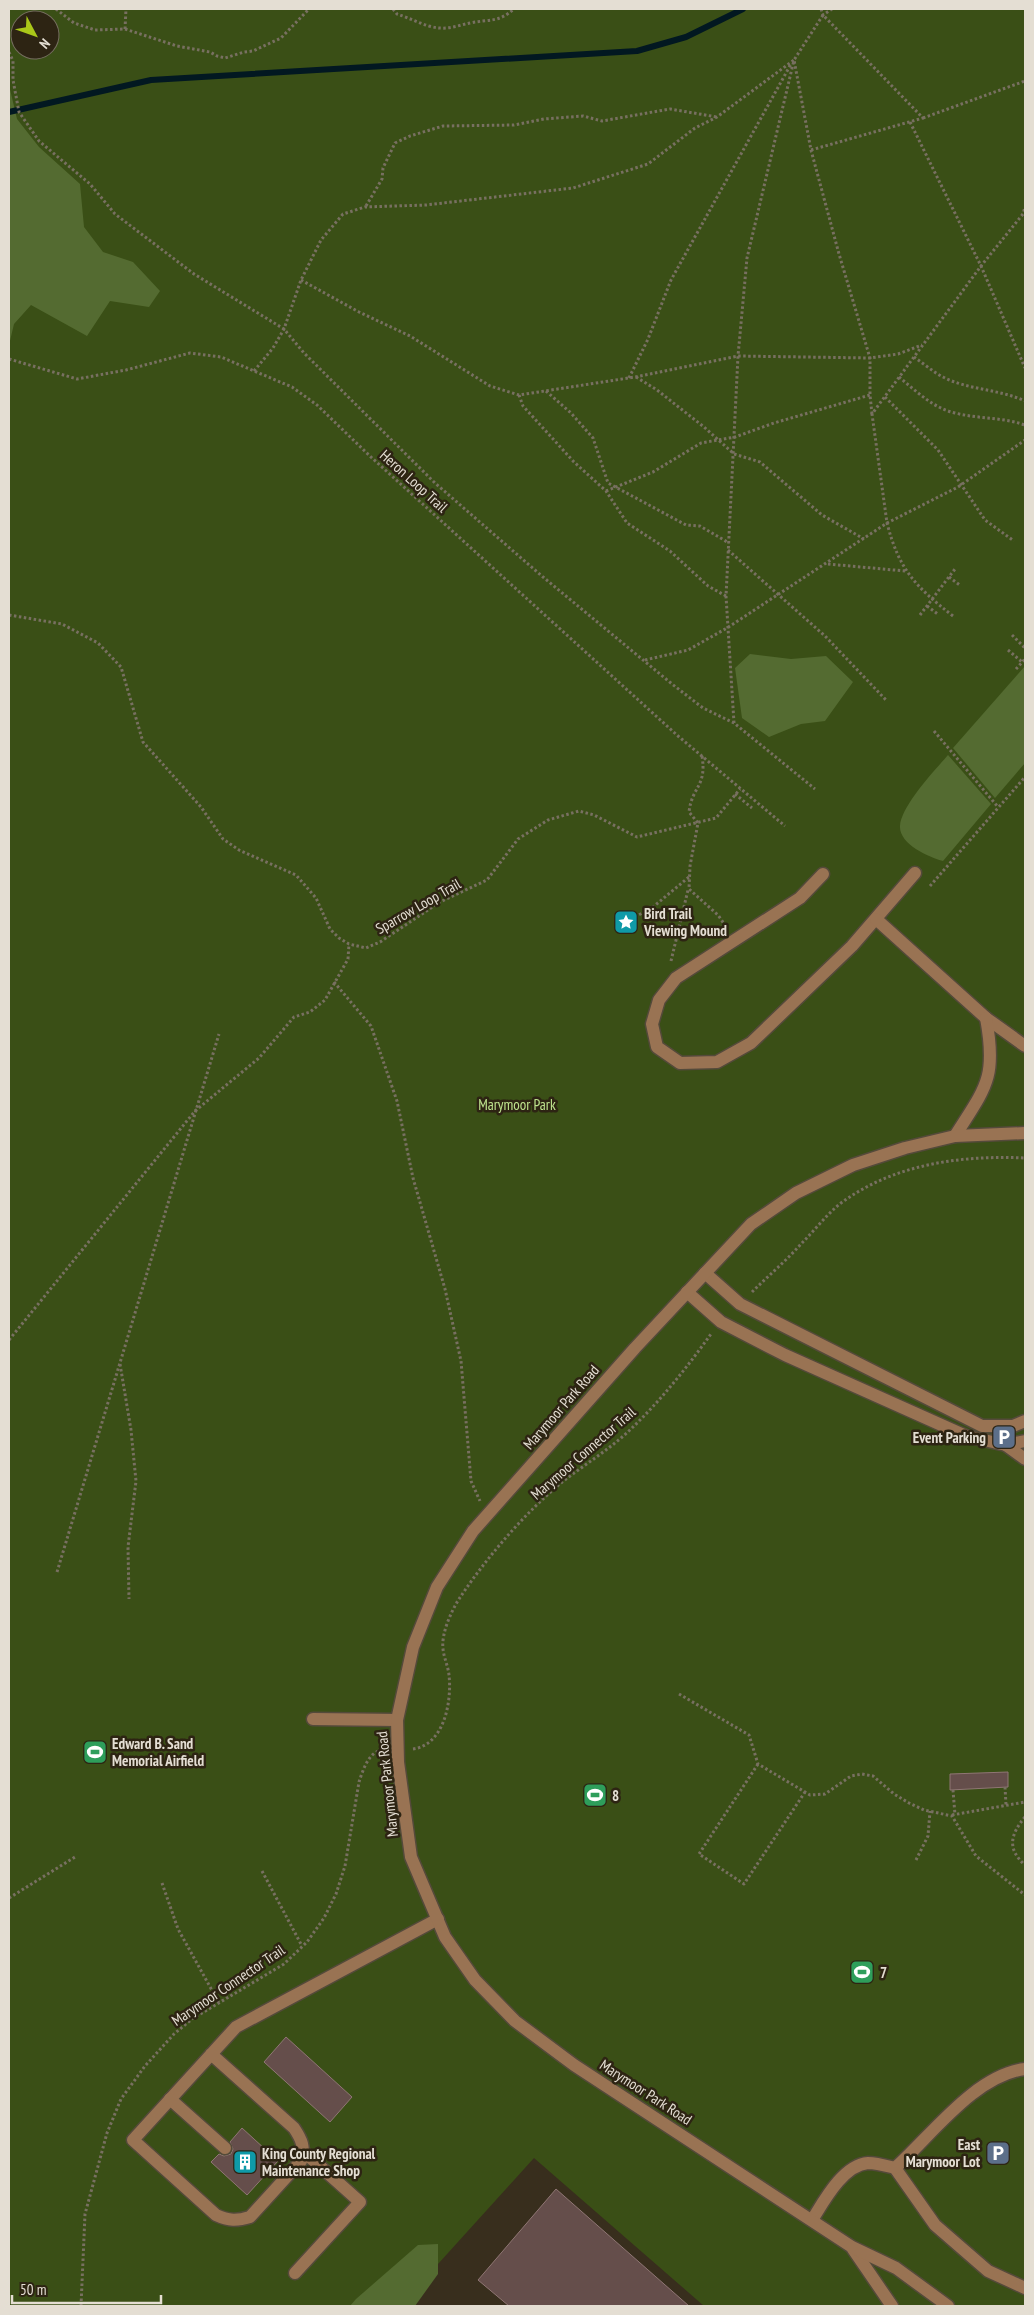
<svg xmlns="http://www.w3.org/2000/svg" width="1034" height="2315" viewBox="0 0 1034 2315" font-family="'PT Sans Narrow',sans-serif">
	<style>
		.green { fill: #3a4f16; fill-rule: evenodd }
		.forest { fill: #546b31 }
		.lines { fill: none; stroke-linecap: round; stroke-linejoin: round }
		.stream { stroke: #021821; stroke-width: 6 }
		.building { fill: #654e4b; stroke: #8f7674 }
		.minor-casing { stroke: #544a3a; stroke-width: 15 }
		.path { stroke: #787061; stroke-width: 3; stroke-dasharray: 2.5 2.5; stroke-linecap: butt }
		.minor { stroke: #997353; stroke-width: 12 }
		.labels { text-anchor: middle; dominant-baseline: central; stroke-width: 5; stroke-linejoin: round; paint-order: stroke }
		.street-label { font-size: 15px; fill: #e4ded3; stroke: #2d2413 }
		.poi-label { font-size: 15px; font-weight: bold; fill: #e4ded3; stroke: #2d2413; text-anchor: start }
		.park-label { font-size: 15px; fill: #bee38d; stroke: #2d2413 }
	</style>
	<rect width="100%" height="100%" fill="#382e1d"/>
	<path class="green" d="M 9,9 L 1025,9 L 1025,2306 L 704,2306 L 534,2158 L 400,2306 L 9,2306 ZM 20,20 L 50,20 L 50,50 L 20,50 Z"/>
	<g class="forest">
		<path d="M 9,85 L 17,119 L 39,147 L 80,184 L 84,227 L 103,252 L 133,262 L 160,291 L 149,307 L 110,301 L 87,336 L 31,305 L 14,324 L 9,345 Z"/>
		<path d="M 750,654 L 791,659 L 826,656 L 853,682 L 825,721 L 801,724 L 769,737 L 742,718 L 735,668 Z"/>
		<path d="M 1025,666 L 1025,763 L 995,798 L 953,748 Z"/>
		<path d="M 948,755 L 991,804 L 943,861 C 929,857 899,844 900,826 C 901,806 935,770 948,755 Z"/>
		<path d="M 438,2244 L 438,2274 L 415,2306 L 350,2306 L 356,2299 L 418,2245 Z"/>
	</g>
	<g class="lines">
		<path class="stream" d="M 9,112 L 151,80 L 637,51 L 686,37 L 743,9"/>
	</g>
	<g class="building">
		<path d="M 1008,1772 L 1008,1787 L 950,1790 L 950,1774 Z"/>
		<path d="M 286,2037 L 352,2097 L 330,2122 L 264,2062 Z"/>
		<path d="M 242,2128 L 278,2161 L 247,2195 L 211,2162 L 219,2154 L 224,2156 L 231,2154 L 233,2149 L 230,2142 Z"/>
		<path d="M 556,2189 L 689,2306 L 509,2306 L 478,2280 Z"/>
	</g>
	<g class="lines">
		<g class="minor-casing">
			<g id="minor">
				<path d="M 823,874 L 800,898 L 676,978 L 659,1000 L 652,1024 L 657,1047 L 680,1063 L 717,1062 L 751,1043 L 852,946 L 915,873"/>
				<path d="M 876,919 L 986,1018 L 1025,1046"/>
				<path d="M 955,1136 C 986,1087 997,1078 986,1018"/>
				<path d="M 705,1273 L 740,1304 L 982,1426 L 1013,1426 L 1025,1421"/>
				<path d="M 687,1292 L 721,1322 L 785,1355 L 966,1436 L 1006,1445 L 1025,1441"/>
				<path d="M 1003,1443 L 1025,1459"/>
				<path d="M 313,1719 L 397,1720"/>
				<path d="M 211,2054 L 294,2128 C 302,2140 305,2147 301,2161 L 250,2217 C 237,2221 229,2221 216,2215 L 133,2140 L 236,2027 L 438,1919"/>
				<path d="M 170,2099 L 225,2148"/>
				<path d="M 895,2168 L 935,2225 L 988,2271 L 1025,2288"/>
				<path d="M 812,2220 C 824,2201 843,2165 868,2163 C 877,2163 887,2166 895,2168 C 931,2136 975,2075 1025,2069"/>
				<path d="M 853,2249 L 892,2306"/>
				<path d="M 295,2273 L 360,2202 L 304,2152"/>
				<path d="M 948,2306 L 896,2268 L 852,2247 L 574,2065 L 515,2021 L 475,1980 L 445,1937 L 411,1857 L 398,1762 L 397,1720 L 413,1647 L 437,1587 L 473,1531 L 635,1348 L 751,1224 L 796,1193 L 853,1165 L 905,1148 L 955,1136 L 1025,1133"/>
			</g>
		</g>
		<g class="path">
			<path d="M 56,9 L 74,23 L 95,30 L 125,29 L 177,46 L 210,52 L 217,56 L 225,58 L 244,52 L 253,51 L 281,38 L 309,9"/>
			<path d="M 393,9 L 397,14 C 410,18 426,27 439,28 C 450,29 460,25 470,23 C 489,19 498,23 514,9"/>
			<path d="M 821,9 L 823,15 L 832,9"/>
			<path d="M 125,29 L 126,9"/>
			<path d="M 9,52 L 13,61 L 13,80 L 19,112 L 39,141 L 90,184 L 115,214 L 194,274 L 284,329 L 304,353 L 435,483 L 543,577 L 672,684 L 703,708 L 734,723"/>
			<path d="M 923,118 L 1025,81"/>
			<path d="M 910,122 L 981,266 L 1025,368"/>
			<path d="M 811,150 L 923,118 L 823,15 L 794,60 L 811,150 L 839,254 L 870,358 L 870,395 L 872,414"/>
			<path d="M 366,206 L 382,179 L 383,168 L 395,143 L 410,136 L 443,126 L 514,125 L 544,119 L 583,116 L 602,121 L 670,109 L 717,117"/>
			<path d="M 301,280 L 359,312 L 410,336 L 490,386 L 519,395 L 635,377 L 738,356 L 870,358 L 898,354 L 922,345"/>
			<path d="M 914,357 C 923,363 933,372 943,377 C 968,390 999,389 1025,401"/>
			<path d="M 9,359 L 77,379 L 126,370 L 190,353 L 221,357 L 292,387 L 317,405 L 372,458 L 678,736 L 785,826"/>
			<path d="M 254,371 L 273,348 L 284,329 L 301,280 L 321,240 L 343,214 L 365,207 L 426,205 L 573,188 L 648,164 L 695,128 L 717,117 L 794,60 L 747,258 L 738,356 L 726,596 L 734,723 L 815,789"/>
			<path d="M 636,377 L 657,390 L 704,427 L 734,454 L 760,462 L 822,515 L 864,539"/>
			<path d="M 899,377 C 916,391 933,408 955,413 C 979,419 1002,417 1025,425"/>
			<path d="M 629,378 L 648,339 L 671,280 L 791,64"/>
			<path d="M 546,391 L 571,413 L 593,438 L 608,483 L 686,525 L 700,526 L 729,543"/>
			<path d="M 519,395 L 523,406 L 574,462 L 606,491 L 627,523 L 670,551 L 708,586 L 726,596"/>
			<path d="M 885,397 L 938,450 L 985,520 L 1014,541"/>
			<path d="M 606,491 L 653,472 L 701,443 L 735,437 L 774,423 L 870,395"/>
			<path d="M 728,550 L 825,636 L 886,700"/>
			<path d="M 828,564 L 905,571"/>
			<path d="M 949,577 L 961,586"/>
			<path d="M 927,606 L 939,615"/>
			<path d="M 9,615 L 62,624 L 98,643 L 121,667 L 143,742 L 201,807 L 223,839 L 239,850 L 296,875 L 316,898 L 330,929 L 339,938 L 349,944 L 366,948 L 380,942 L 440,902 L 487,880 L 518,839 L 548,820 L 579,811 L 594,815 L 637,837 L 716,818 L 740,789"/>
			<path d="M 920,615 L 955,569"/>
			<path d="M 953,616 C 916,587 899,570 887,523 L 872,414 L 981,266 L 1023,214 L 1025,207"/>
			<path d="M 1012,635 L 1025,648"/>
			<path d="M 1008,650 L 1022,662"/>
			<path d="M 645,660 L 688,650 L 727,628 L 887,523 L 958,487 L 1025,440"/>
			<path d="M 1016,669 L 1025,659"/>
			<path d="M 934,731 L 998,807"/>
			<path d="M 702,756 C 707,787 692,786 689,812 L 698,823 L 690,866 L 689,889 L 718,915 L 727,928"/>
			<path d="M 735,794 L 752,808"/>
			<path d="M 930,886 L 1025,777"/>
			<path d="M 626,922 L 653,907 L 689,877"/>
			<path d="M 671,961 L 688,890"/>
			<path d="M 334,982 L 371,1026 L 397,1101 L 413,1178 L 445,1289 L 461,1361 L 471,1481 L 480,1501"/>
			<path d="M 752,1292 C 768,1276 786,1261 801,1244 C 814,1231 826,1215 841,1203 C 894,1164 961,1155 1025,1158"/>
			<path d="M 9,1340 L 195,1111 L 259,1058 L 294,1017 L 310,1012 L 325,1000 L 348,959 L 349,944"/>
			<path d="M 120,1364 L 131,1430 L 136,1481 L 128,1547 L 129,1599"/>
			<path d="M 57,1572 L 219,1034"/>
			<path d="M 679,1694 L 749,1735 L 758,1764 L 810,1795 L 825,1794 L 851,1776 L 862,1774 L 873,1776 L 894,1794 L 909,1803 L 924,1810 L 952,1816 L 976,1856 L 1025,1895"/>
			<path d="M 413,1749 C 444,1745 452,1702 449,1675 C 448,1666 444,1658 443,1649 C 441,1633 452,1609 461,1596 C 488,1556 524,1514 561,1483 C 585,1464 612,1448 633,1427 C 662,1399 688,1366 711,1334"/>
			<path d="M 758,1764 L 699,1854 L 744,1884 L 805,1792"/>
			<path d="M 1005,1787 L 1006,1805"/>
			<path d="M 953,1790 L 955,1815"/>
			<path d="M 952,1815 L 1025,1802"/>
			<path d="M 1025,1817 C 1010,1835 1007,1849 1025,1865"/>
			<path d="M 916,1860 L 928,1836 L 930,1811"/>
			<path d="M 262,1871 L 302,1946"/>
			<path d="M 162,1883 L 178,1929 L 219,2003"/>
			<path d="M 9,1898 L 75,1857"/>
			<path d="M 81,2306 L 85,2214 L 107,2133 L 121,2099 L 145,2066 L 174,2034 L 192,2019 L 284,1964 L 307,1942 L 324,1918 L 336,1894 L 345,1866 L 359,1782 C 363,1770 369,1750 384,1750"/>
		</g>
		<use href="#minor" class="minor"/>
	</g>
	<defs>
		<g id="sight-square" transform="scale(1.25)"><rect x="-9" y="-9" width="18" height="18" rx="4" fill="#0f9aa8" stroke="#2d2413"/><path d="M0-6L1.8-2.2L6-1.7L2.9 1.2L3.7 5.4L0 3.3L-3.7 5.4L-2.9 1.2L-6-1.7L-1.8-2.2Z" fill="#fff"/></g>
		<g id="parking-square" transform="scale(1.25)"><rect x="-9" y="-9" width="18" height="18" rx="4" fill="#5c6f8a" stroke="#2d2413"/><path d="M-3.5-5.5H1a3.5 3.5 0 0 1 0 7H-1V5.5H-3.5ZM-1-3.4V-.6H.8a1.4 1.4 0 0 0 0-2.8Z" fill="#fff"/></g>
		<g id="stadium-square" transform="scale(1.25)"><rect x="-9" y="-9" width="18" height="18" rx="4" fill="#2e9e5b" stroke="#2d2413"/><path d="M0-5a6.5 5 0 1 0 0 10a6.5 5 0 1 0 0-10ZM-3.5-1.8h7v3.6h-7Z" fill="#fff"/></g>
		<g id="building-square" transform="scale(1.25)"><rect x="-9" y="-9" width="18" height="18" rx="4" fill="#0f9aa8" stroke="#2d2413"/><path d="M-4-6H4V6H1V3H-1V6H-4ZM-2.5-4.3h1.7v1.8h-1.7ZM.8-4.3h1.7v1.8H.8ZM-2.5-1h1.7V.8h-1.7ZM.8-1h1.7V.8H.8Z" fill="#fff"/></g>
	</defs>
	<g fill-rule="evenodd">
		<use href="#sight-square" x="626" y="922"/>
		<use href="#parking-square" x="1004" y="1437"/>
		<use href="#stadium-square" x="95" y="1752"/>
		<use href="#stadium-square" x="595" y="1795"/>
		<use href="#stadium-square" x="862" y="1972"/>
		<use href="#parking-square" x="998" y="2153"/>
		<use href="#building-square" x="245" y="2162"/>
	</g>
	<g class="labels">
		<g class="street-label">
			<text transform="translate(414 481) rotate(42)">Heron Loop Trail</text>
			<text transform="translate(418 906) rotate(-30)">Sparrow Loop Trail</text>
			<text transform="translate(561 1407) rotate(-49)">Marymoor Park Road</text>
			<text transform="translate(583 1453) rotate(-41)">Marymoor Connector Trail</text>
			<text transform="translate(387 1784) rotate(-96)">Marymoor Park Road</text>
			<text transform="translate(228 1985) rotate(-34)">Marymoor Connector Trail</text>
			<text transform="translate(646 2092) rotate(33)">Marymoor Park Road</text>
		</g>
		<g class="poi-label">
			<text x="644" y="913">Bird Trail<tspan x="644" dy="17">Viewing Mound</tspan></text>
			<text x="986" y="1437" text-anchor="end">Event Parking</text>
			<text x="112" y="1743">Edward B. Sand<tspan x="112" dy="17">Memorial Airfield</tspan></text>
			<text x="612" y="1795">8</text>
			<text x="880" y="1972">7</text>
			<text x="980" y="2144" text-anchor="end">East<tspan x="980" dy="17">Marymoor Lot</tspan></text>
			<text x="262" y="2153">King County Regional<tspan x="262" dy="17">Maintenance Shop</tspan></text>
		</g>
		<g class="park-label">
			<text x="517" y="1104">Marymoor Park</text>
		</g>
	</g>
	<rect width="1034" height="2315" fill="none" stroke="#e4ded3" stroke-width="20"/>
	<g transform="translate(35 35) rotate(131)"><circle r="24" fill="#2d2413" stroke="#766e60"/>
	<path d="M0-4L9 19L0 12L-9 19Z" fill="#aac719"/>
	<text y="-8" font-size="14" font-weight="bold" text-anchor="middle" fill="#e4ded3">N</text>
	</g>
	<path d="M12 2295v8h149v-8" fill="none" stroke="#e4ded3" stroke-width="2.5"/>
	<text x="20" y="2295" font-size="15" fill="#e4ded3" stroke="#2d2413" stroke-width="4" paint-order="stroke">50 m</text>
</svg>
